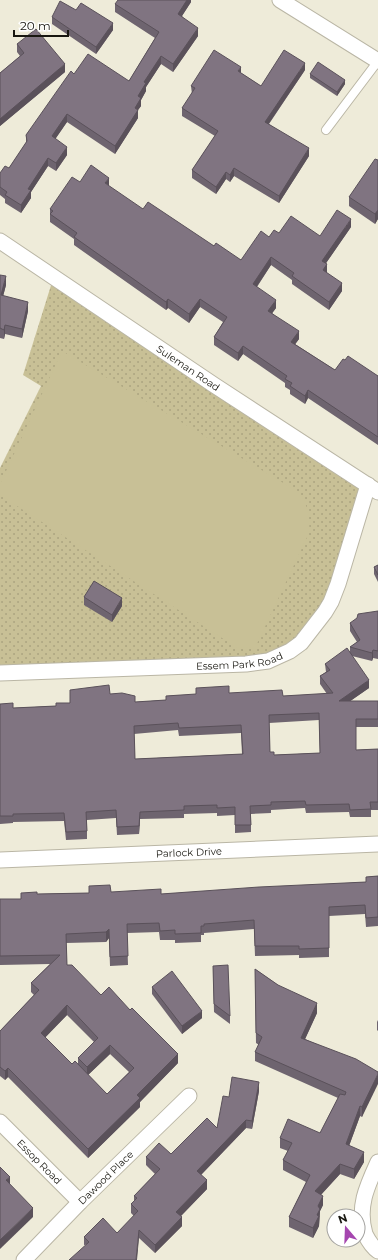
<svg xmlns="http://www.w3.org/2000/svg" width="378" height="1260" viewBox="0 0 378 1260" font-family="Montserrat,sans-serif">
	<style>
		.grass { fill: url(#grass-dots) }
		.park { fill: #c8c096 }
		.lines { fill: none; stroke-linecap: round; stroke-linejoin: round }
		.lane-casing { stroke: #bab6a5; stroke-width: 10 }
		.street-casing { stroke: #bab6a5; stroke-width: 17 }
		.lane { stroke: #fff; stroke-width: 8 }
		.street { stroke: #fff; stroke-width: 15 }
		.wall { fill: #6e646f; fill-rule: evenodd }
		.shaded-wall { fill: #5a515a }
		.building { fill: #807481; stroke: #5a515a; fill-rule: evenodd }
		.labels { text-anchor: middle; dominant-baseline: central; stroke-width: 3; stroke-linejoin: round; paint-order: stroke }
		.street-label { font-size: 10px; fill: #181710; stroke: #fff }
	</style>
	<defs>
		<pattern id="grass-dots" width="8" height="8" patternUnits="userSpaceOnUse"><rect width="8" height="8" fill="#c8c096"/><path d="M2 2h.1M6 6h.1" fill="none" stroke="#aba480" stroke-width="1.8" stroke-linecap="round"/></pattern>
	</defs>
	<rect width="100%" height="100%" fill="#eeebd9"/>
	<path class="grass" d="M 53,279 L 365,485 C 347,539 335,605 290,644 C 284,649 274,653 266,657 L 0,670 L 0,468 L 41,386 L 23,375 Z"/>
	<path class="park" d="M 62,351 L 300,493 C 308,506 310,518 309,533 L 255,648 L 236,647 L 0,495 L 0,484 Z"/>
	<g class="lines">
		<g class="lane-casing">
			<path id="lane" d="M 326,130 L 378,61"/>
		</g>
		<g class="street-casing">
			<g id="street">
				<path d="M 280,0 L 378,61"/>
				<path id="s1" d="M 0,241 L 214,385 L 378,492"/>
				<path id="s2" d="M 0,673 L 246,664 L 268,661 L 290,651 L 301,643 L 325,612 L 331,602 L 338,584 L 368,485"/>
				<path id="s3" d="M 0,860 L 378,844"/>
				<path id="s4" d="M 0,1122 L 80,1202"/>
				<path d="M 378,1162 C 367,1186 357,1207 365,1234 C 368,1240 372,1247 378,1251"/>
				<path id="s5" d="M 24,1260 L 80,1202 L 189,1096"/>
			</g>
		</g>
		<use href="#lane" class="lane"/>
		<use href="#street" class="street"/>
	</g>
	<g class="wall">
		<path d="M 191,0 L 191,2 L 182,16 L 198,36 L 173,72 L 161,64 L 146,87 L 146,91 L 141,100 L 141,106 L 138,110 L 138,118 L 115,154 L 67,122 L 55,139 L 67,155 L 56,171 L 48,166 L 31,192 L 31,198 L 21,213 L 5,203 L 5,199 L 0,195 L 0,173 L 9,168 L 26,143 L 26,135 L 74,74 L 129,81 L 155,38 L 115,12 L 115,4 Z"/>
		<path d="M 52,17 L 113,30 L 96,54 L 52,24 Z"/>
		<path d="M 17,44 L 65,72 L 0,126 L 0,73 L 20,56 L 17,52 Z"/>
		<path d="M 305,70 L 269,124 L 309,156 L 279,203 L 234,176 L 230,182 L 226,179 L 216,194 L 192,178 L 192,170 L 215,136 L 182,116 L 182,108 L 192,94 L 191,86 L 241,73 L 261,86 Z"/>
		<path d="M 310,74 L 345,84 L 337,96 L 310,78 Z"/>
		<path d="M 378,160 L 378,219 L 375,224 L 349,206 L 349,197 Z"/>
		<path d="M 80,182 L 143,209 L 241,260 L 269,237 L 279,233 L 320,236 L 351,227 L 326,263 L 327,273 L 342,291 L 329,310 L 292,284 L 292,280 L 271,265 L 257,287 L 276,308 L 272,313 L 299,339 L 295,344 L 335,370 L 345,360 L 378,376 L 378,445 L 308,398 L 305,404 L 290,394 L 290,390 L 285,387 L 285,383 L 243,354 L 238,361 L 214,345 L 214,337 L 223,322 L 200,307 L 189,323 L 168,308 L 166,310 L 74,245 L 74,239 L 50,222 L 50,209 Z"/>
		<path d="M 0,275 L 6,285 L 3,296 L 28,311 L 22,338 L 5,334 L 4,339 L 0,338 Z"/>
		<path d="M 378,565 L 378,582 L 374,574 L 374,567 Z"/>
		<path d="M 84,597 L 122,606 L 112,622 L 84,605 Z"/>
		<path d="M 378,611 L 378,659 L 373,658 L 372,661 L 352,656 L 369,688 L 350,701 L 378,701 L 378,727 L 356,727 L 356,750 L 378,749 L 378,810 L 371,810 L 371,817 L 350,817 L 349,812 L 306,813 L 305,808 L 271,810 L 271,813 L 251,814 L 251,832 L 235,833 L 235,815 L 217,816 L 217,813 L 184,814 L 184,818 L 140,819 L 139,834 L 117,835 L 116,818 L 87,820 L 87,839 L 66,840 L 64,821 L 13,822 L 13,823 L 0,824 L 0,704 L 13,708 L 56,706 L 110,694 L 135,702 L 166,700 L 166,696 L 229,693 L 283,696 L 327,694 L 320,684 L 320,676 L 326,672 L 325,664 L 350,652 L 350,647 L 357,642 L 350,631 L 350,623 ZM 319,720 L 320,753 L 274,755 L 270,752 L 269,723 ZM 178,730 L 179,736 L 241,733 L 242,754 L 135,759 L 134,734 Z"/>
		<path d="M 378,876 L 378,926 L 366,927 L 365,914 L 329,916 L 329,957 L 299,958 L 299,955 L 255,956 L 254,929 L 204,933 L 204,935 L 201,935 L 201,942 L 175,943 L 175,940 L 160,940 L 159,932 L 127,933 L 128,965 L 110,966 L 109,938 L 106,942 L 66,943 L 67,965 L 178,1063 L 140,1102 L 140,1107 L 88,1158 L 8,1077 L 5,1080 L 0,1076 L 0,1031 L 34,995 L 31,992 L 31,983 L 50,964 L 0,965 L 0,899 L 21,899 L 37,894 L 89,893 L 89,886 L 111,892 L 161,894 L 366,882 L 366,877 ZM 67,1015 L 94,1042 L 78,1058 L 78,1065 L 72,1064 L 45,1037 ZM 110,1054 L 129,1072 L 107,1094 L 88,1075 Z"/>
		<path d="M 213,966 L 230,1016 L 230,1024 L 214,1012 Z"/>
		<path d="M 255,969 L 278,985 L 317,1013 L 305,1039 L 378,1072 L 362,1117 L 360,1116 L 349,1146 L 364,1162 L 354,1179 L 340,1174 L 321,1195 L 323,1205 L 320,1211 L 319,1226 L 313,1238 L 289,1227 L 289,1217 L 306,1182 L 283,1170 L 283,1160 L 288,1151 L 280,1148 L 280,1138 L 320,1133 L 338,1098 L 255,1061 L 255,1052 L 259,1045 L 256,1043 Z"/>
		<path d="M 152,987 L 202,1018 L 182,1034 L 152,994 Z"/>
		<path d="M 378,1020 L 378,1031 L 377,1030 L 377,1022 Z"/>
		<path d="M 259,1091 L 252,1129 L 246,1128 L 201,1175 L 207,1189 L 181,1216 L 182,1226 L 155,1253 L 139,1238 L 84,1245 L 84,1237 L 117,1233 L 134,1216 L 131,1213 L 131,1204 L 134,1201 L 134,1196 L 155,1174 L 146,1165 L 146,1157 L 171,1154 L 217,1128 L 229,1097 Z"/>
	</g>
	<g class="shaded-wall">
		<path d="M 187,0 L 191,0 L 191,2 L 178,22 L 178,14 Z"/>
		<path d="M 113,23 L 113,30 L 96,54 L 96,47 Z"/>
		<path d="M 198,28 L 198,36 L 173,72 L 173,64 Z"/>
		<path d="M 161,56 L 161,64 L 146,87 L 146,91 L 141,100 L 141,106 L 138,110 L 138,118 L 115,154 L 115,146 L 135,108 L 138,96 L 144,82 Z"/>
		<path d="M 305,63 L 305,70 L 265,129 L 265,122 Z"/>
		<path d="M 65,64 L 65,72 L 0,126 L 0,119 Z"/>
		<path d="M 241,67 L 241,75 L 238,71 Z"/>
		<path d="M 345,80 L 345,84 L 337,96 L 337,92 Z"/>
		<path d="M 67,114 L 67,122 L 52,144 L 52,136 Z"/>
		<path d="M 67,147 L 67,155 L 56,171 L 56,163 Z"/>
		<path d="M 309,148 L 309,156 L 279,203 L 279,196 Z"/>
		<path d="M 48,158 L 48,166 L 31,192 L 31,198 L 21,213 L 21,205 L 28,189 Z"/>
		<path d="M 234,168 L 234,176 L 230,182 L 230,175 Z"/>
		<path d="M 226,172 L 226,179 L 216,194 L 216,187 Z"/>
		<path d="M 109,178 L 109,186 L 105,183 Z"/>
		<path d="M 378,210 L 378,219 L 375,224 L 375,214 Z"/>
		<path d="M 351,219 L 351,227 L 322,269 L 322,261 Z"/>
		<path d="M 271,257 L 271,265 L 253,292 L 253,284 Z"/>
		<path d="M 327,264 L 327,272 L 323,278 L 323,270 Z"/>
		<path d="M 6,276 L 6,285 L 1,304 L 1,295 Z"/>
		<path d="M 342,283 L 342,291 L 329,310 L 329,302 Z"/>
		<path d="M 168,299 L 168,308 L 166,310 L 166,302 Z"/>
		<path d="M 200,299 L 200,307 L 189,323 L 189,314 Z"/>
		<path d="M 276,300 L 276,308 L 268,319 L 268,311 Z"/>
		<path d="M 28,302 L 28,311 L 22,338 L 22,329 Z"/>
		<path d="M 5,325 L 5,334 L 4,339 L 4,330 Z"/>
		<path d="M 299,331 L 299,339 L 291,350 L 291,342 Z"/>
		<path d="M 243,346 L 243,354 L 238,361 L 238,353 Z"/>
		<path d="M 308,390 L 308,398 L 305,404 L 305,396 Z"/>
		<path d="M 122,598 L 122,606 L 112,622 L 112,615 Z"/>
		<path d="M 373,650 L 373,658 L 372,661 L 372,653 Z"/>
		<path d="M 369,680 L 369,688 L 339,709 L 339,701 Z"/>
		<path d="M 140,812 L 140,819 L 139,834 L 139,826 Z"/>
		<path d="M 109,929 L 109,938 L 106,942 L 106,932 Z"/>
		<path d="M 317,1003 L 317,1013 L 301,1048 L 301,1038 Z"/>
		<path d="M 67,1005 L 67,1015 L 41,1042 L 41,1033 Z"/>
		<path d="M 202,1011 L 202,1018 L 182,1034 L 182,1026 Z"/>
		<path d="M 110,1045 L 110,1054 L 87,1076 L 87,1067 Z"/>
		<path d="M 178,1054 L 178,1063 L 140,1102 L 140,1107 L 88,1158 L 88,1149 L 137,1095 Z"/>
		<path d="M 8,1068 L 8,1077 L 5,1080 L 5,1071 Z"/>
		<path d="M 378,1074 L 378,1084 L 362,1117 L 362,1107 Z"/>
		<path d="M 259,1082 L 259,1091 L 252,1129 L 252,1121 Z"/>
		<path d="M 360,1106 L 360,1116 L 346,1154 L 346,1144 Z"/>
		<path d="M 246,1120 L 246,1128 L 197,1179 L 197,1171 Z"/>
		<path d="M 364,1152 L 364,1162 L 354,1179 L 354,1169 Z"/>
		<path d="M 340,1164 L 340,1174 L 315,1201 L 315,1191 Z"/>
		<path d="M 10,1177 L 10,1185 L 6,1180 Z"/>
		<path d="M 207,1180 L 207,1189 L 176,1221 L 176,1212 Z"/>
		<path d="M 323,1196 L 323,1205 L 320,1211 L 319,1226 L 313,1238 L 313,1228 L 318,1206 Z"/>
		<path d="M 33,1208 L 33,1217 L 0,1249 L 0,1240 Z"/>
		<path d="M 182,1217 L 182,1226 L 155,1253 L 155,1245 Z"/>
		<path d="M 139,1230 L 139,1238 L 137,1260 L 136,1260 Z"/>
	</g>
	<g class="building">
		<path d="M 118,0 L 187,0 L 178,14 L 198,28 L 173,64 L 161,56 L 144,82 L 146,83 L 138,96 L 141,98 L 135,108 L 138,110 L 115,146 L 67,114 L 52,136 L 67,147 L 56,163 L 48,158 L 28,189 L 31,190 L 21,205 L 5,195 L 7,192 L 0,187 L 0,173 L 5,166 L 9,168 L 27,141 L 26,135 L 71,71 L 74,74 L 88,54 L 129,81 L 159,32 L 115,4 Z"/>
		<path d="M 60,1 L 76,10 L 81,3 L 113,23 L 96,47 L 52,17 Z"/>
		<path d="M 36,29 L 65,64 L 0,119 L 0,73 L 24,53 L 17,44 Z"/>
		<path d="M 214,50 L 241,67 L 238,71 L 261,86 L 284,50 L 305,63 L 265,122 L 309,148 L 279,196 L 234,168 L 230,175 L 226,172 L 216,187 L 192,170 L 218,131 L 182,108 L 195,88 L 191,86 Z"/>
		<path d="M 318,62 L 345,80 L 337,92 L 310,74 Z"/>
		<path d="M 375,159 L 378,160 L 378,210 L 375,214 L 349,197 Z"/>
		<path d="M 91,165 L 109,178 L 105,183 L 143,209 L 148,202 L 214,246 L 216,243 L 241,260 L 261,231 L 269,237 L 274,230 L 279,233 L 291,216 L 320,236 L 337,210 L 351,219 L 322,261 L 327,264 L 323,270 L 342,283 L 329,302 L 292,276 L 294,273 L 271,257 L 253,284 L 276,300 L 268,311 L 299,331 L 291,342 L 335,370 L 343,359 L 345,360 L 348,356 L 378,376 L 378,437 L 308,390 L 305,396 L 290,386 L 292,383 L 285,379 L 287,376 L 243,346 L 238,353 L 214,337 L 227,317 L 200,299 L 189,314 L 168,299 L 166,302 L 74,237 L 77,233 L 50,214 L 53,211 L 50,209 L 72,177 L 80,182 Z"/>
		<path d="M 0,275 L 6,276 L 1,295 L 28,302 L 22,329 L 5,325 L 4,330 L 0,328 Z"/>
		<path d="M 378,565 L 378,575 L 374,567 Z"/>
		<path d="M 94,581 L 122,598 L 112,615 L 84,597 Z"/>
		<path d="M 378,611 L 378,651 L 373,650 L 372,653 L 350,647 L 360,640 L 350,623 L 357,618 L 358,614 Z"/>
		<path d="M 347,648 L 369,680 L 339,701 L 378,701 L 378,719 L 356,719 L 356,750 L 378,749 L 378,802 L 370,802 L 371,809 L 350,810 L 349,804 L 306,805 L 305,801 L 271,802 L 271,805 L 250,806 L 251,825 L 235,825 L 235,807 L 217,808 L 217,805 L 184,806 L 184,810 L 140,812 L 139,826 L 117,827 L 116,810 L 86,812 L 87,831 L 66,832 L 64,813 L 13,814 L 13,816 L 0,816 L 0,704 L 13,703 L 13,708 L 56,706 L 56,703 L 70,703 L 70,690 L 109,685 L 110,694 L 122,693 L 135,696 L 135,702 L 166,700 L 166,696 L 196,694 L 196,688 L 229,686 L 229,693 L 282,690 L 283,696 L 333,693 L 320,676 L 330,670 L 325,664 ZM 319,713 L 320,753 L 274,755 L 274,752 L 270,752 L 269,715 ZM 178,723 L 179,728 L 241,725 L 243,754 L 135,759 L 134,726 Z"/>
		<path d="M 378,876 L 378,917 L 366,918 L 365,905 L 329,907 L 329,948 L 299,949 L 299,946 L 255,946 L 254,920 L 204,924 L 204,926 L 201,926 L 201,933 L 175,934 L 175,930 L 160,931 L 159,923 L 127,924 L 128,956 L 110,957 L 109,929 L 106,932 L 66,934 L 67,965 L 72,965 L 101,995 L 109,987 L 130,1010 L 132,1008 L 178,1054 L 137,1095 L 140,1098 L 88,1149 L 8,1068 L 5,1071 L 0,1067 L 0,1031 L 39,990 L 31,983 L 60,955 L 0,956 L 0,899 L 21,899 L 21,893 L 37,892 L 37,894 L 89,893 L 89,886 L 110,885 L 111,892 L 161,889 L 161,894 L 259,887 L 366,882 L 366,877 ZM 67,1005 L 98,1038 L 78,1058 L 87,1067 L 110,1045 L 134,1068 L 107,1094 L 75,1061 L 72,1064 L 41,1033 Z"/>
		<path d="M 228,965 L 230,1016 L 214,1004 L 213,966 Z"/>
		<path d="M 255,969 L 278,985 L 317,1003 L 301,1038 L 356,1059 L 378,1072 L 378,1074 L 362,1107 L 360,1106 L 346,1144 L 364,1152 L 354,1169 L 340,1164 L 315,1191 L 323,1196 L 318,1206 L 320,1209 L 317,1215 L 319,1216 L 313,1228 L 289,1217 L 310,1175 L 283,1160 L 292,1143 L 280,1138 L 288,1119 L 320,1133 L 340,1094 L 345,1095 L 346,1092 L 255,1052 L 262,1037 L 256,1033 Z"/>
		<path d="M 172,971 L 202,1011 L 182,1026 L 152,987 Z"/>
		<path d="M 232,1077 L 259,1082 L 252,1121 L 246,1120 L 197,1171 L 207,1180 L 176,1212 L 182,1217 L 155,1245 L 139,1230 L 136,1260 L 69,1260 L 89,1242 L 84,1237 L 103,1218 L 117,1233 L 138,1211 L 131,1204 L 137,1198 L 134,1196 L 160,1169 L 146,1157 L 159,1143 L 171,1154 L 207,1118 L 217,1128 L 223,1096 L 229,1097 Z"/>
		<path d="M 0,1167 L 10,1177 L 6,1180 L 33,1208 L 0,1240 Z"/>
	</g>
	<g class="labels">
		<g class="street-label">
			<text stroke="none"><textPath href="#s1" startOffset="227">Suleman Road</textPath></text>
			<text stroke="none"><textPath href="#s2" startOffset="240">Essem Park Road</textPath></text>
			<text stroke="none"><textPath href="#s3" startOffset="189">Parlock Drive</textPath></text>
			<text stroke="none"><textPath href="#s4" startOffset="56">Essop Road</textPath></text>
			<text stroke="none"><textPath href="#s5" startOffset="116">Dawood Place</textPath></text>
		</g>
	</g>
	<g transform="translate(346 1228) rotate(341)"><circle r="19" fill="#ffffff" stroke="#a3a29f"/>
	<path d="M0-3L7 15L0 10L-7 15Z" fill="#a546af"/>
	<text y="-6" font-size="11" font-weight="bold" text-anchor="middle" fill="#181710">N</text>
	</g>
	<path d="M14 30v6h54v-6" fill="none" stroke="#181710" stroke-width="2"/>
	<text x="20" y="30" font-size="12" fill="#181710" stroke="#ffffff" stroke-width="3" paint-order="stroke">20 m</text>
</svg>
